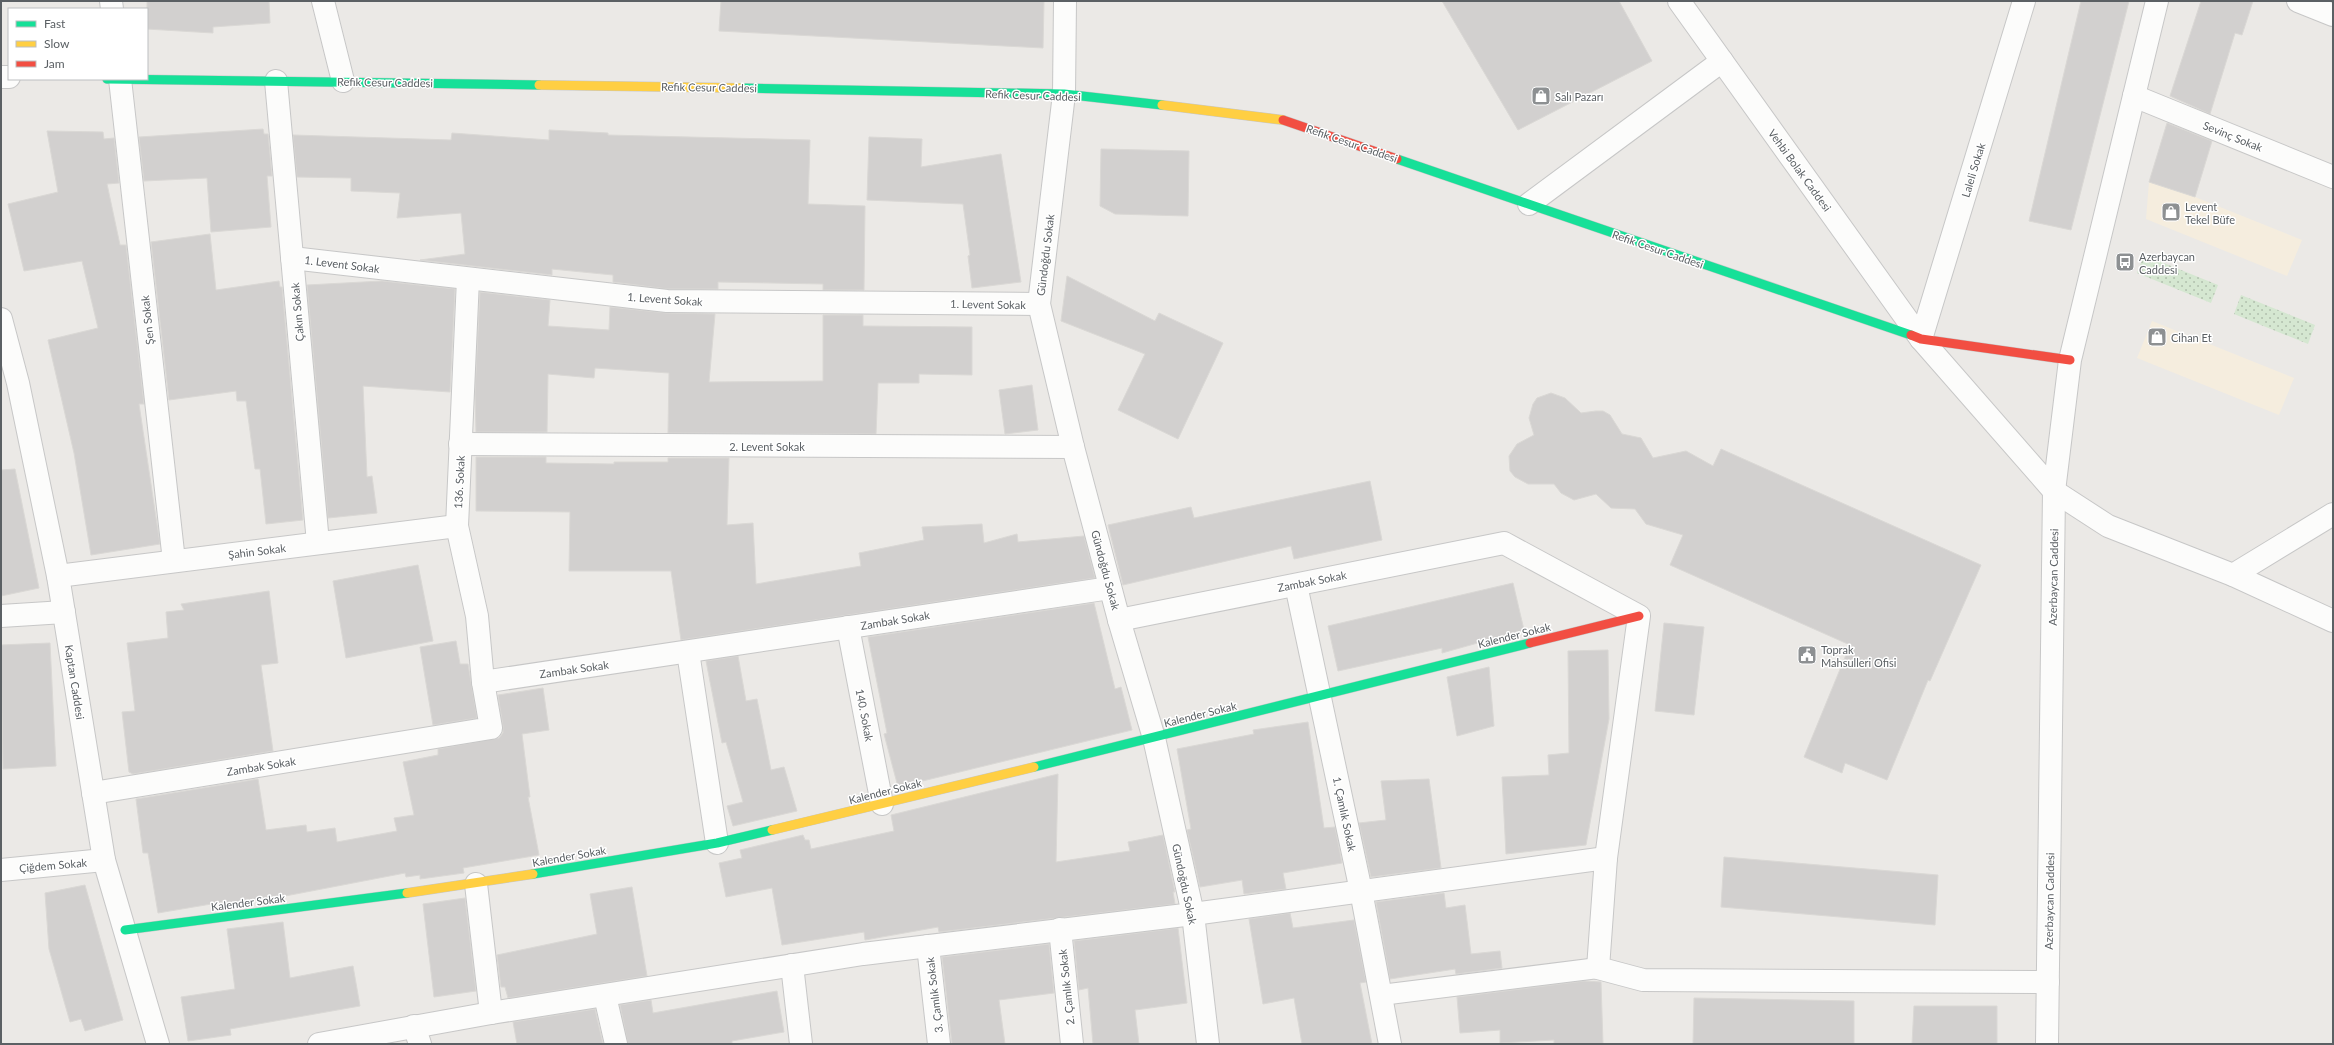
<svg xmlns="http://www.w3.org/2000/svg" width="2334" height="1045" viewBox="0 0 2334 1045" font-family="Lato,sans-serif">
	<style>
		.commercial { fill: #f5edde }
		.green { fill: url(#green-dots) }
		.building { fill: #d2d0cf; stroke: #dad8d5 }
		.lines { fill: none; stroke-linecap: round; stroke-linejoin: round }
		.lane-casing { stroke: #c7c7c7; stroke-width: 22 }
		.street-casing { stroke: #c7c7c7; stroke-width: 24 }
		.fast-casing { stroke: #c6c6c6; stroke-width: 10 }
		.slow-casing { stroke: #c6c6c6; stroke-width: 10 }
		.jam-casing { stroke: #c6c6c6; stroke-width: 10 }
		.lane { stroke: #fcfcfb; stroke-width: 20 }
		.street { stroke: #fcfcfb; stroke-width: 22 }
		.fast { stroke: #16e098; stroke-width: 9 }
		.slow { stroke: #ffcf43; stroke-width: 9 }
		.jam { stroke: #f24e42; stroke-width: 9 }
		.labels { text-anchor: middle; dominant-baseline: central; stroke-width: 3; stroke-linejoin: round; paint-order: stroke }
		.street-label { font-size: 11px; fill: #5b6064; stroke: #fff }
		.poi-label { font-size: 11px; fill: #5b6064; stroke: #fff; text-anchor: start }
	</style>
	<defs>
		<pattern id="green-dots" width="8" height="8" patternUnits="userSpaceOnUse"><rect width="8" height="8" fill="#d5e7d1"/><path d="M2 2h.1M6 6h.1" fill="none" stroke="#b0bfad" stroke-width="1.8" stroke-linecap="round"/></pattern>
	</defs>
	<rect width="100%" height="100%" fill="#ebe9e6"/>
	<g class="commercial">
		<path d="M 2149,182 L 2195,197 L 2302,240 L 2287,276 L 2146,219 Z"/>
		<path d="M 2152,321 L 2294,378 L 2279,415 L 2137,358 Z"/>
	</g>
	<g class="green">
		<path d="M 2144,255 L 2218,285 L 2211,303 L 2137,273 Z"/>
		<path d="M 2241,295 L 2315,325 L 2308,344 L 2234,314 Z"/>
	</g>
	<g class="building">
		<path d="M 147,1 L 269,1 L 270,23 L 213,27 L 213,33 L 147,29 Z"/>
		<path d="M 721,1 L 1044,1 L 1043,48 L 719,31 Z"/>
		<path d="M 1442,1 L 1619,1 L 1652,61 L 1518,130 Z"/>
		<path d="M 2081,1 L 2129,1 L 2071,230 L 2029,221 Z"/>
		<path d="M 2201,1 L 2253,1 L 2242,35 L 2235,33 L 2210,114 L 2170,96 Z"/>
		<path d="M 2167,123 L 2212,141 L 2195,197 L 2149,182 Z"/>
		<path d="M 263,129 L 264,134 L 268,134 L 272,176 L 267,176 L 271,227 L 211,232 L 207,178 L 144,181 L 139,137 Z"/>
		<path d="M 549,130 L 608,133 L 608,135 L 810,140 L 808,204 L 865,206 L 864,290 L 823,290 L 823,284 L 718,282 L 718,289 L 668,289 L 613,282 L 613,275 L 552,269 L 552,275 L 420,260 L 465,254 L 461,213 L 397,218 L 400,193 L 351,191 L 351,178 L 297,177 L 293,135 L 451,140 L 452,133 L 549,140 Z"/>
		<path d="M 47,131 L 103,132 L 104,139 L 114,138 L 119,183 L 107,184 L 120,245 L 126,245 L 144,404 L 139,404 L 160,544 L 91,555 L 74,453 L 48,340 L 98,328 L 82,261 L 24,271 L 8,204 L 58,192 Z"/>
		<path d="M 869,137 L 922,139 L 921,167 L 1001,154 L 1021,282 L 972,288 L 968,256 L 970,255 L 963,204 L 867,200 Z"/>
		<path d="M 1101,149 L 1189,151 L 1188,216 L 1115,214 L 1100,206 Z"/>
		<path d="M 210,234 L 216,290 L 279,281 L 280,287 L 282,287 L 303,520 L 266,524 L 260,469 L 255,469 L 246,401 L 237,401 L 236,391 L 169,400 L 151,242 Z"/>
		<path d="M 1067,276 L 1155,321 L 1159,313 L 1223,343 L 1178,439 L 1118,410 L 1145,354 L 1061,321 Z"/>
		<path d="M 382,281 L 455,289 L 450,392 L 363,386 L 367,477 L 372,476 L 377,513 L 328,518 L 307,285 Z"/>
		<path d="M 480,292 L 550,300 L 548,326 L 609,330 L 610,307 L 666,313 L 715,314 L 709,382 L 823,381 L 823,315 L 863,315 L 863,326 L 972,327 L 972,375 L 919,374 L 919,383 L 878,383 L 876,434 L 668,433 L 669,373 L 595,368 L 594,378 L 548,374 L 547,432 L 476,432 L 475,393 Z"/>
		<path d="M 1032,385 L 1038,430 L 1005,434 L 999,390 Z"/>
		<path d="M 1551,393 L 1565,398 L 1581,413 L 1596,411 L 1603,411 L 1610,415 L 1622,434 L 1641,438 L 1653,458 L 1686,451 L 1713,466 L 1721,449 L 1981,565 L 1930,681 L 1928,680 L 1887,780 L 1845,763 L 1842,773 L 1804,757 L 1850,645 L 1670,565 L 1683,535 L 1646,524 L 1635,509 L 1611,508 L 1596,494 L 1574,500 L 1561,493 L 1554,484 L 1528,484 L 1515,477 L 1510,471 L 1509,456 L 1517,444 L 1534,435 L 1529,418 L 1533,404 L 1537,398 Z"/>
		<path d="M 476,457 L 546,457 L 546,463 L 614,464 L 614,462 L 668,462 L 668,458 L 729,458 L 727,525 L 753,523 L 756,584 L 861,566 L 859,553 L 924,540 L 922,527 L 982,524 L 984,543 L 1017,534 L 1018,542 L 1084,536 L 1095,578 L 681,640 L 671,571 L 569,571 L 570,512 L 476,511 Z"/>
		<path d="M 15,469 L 39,588 L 1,596 L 1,470 Z"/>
		<path d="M 1370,481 L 1382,540 L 1294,559 L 1291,546 L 1123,585 L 1108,525 L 1191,507 L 1194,518 Z"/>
		<path d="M 418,565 L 433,641 L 346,658 L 333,581 Z"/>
		<path d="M 1513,583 L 1524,630 L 1442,653 L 1442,648 L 1338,671 L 1328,626 Z"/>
		<path d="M 269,591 L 278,663 L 261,665 L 273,751 L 133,774 L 129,772 L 122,712 L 135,711 L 127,643 L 168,638 L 166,612 L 184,610 L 181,604 Z"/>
		<path d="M 1094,603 L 1115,689 L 1121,687 L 1132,730 L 898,787 L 884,734 L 887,733 L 868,637 Z"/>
		<path d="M 1664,623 L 1704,627 L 1694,715 L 1655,711 Z"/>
		<path d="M 456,641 L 460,664 L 468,664 L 477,718 L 433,725 L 420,647 Z"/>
		<path d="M 50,643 L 56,766 L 3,769 L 1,645 Z"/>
		<path d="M 1608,650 L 1609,719 L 1586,845 L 1506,854 L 1502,777 L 1549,775 L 1548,755 L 1569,753 L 1568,651 Z"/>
		<path d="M 738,656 L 746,701 L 757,699 L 771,770 L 784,767 L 797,811 L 733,826 L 727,806 L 743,802 L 726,742 L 722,743 L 706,661 Z"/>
		<path d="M 1489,667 L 1494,726 L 1457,736 L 1447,677 Z"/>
		<path d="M 543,688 L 549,730 L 522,734 L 530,797 L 528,797 L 539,855 L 463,868 L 464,873 L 420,879 L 420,875 L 406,877 L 405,873 L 280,897 L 224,904 L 223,902 L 158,913 L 148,853 L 143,853 L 136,799 L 258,779 L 266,830 L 306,825 L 307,832 L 335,828 L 337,842 L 397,831 L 394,818 L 414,815 L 403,762 L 438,755 L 438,749 L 499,738 L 503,733 L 503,726 L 498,695 Z"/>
		<path d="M 1308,722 L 1324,828 L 1335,827 L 1342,863 L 1283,873 L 1286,889 L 1244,894 L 1242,880 L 1200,887 L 1187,830 L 1191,829 L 1177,749 L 1254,734 L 1253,730 Z"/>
		<path d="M 1058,774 L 1056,862 L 1130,851 L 1128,842 L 1163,835 L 1175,892 L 1173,892 L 1175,904 L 939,932 L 938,927 L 865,940 L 864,932 L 782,945 L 772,888 L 726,897 L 719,863 L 742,858 L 740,850 L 803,835 L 805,840 L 809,840 L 811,849 L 894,831 L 891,815 Z"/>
		<path d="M 1429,779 L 1441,868 L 1371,877 L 1359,823 L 1386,820 L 1381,781 Z"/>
		<path d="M 1724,857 L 1938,875 L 1935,925 L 1721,907 Z"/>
		<path d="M 85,885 L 123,1020 L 85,1031 L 81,1019 L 70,1022 L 49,949 L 45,893 Z"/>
		<path d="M 632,887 L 647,976 L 508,998 L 505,987 L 501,987 L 497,955 L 597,934 L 590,894 Z"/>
		<path d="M 1444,893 L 1446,908 L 1465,905 L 1471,954 L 1500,951 L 1502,968 L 1456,974 L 1455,969 L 1390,979 L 1376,902 Z"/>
		<path d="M 465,898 L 476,991 L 434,997 L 423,904 Z"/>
		<path d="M 1290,913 L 1293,928 L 1354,920 L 1366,982 L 1360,983 L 1372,1044 L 1302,1044 L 1294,998 L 1263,1004 L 1249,919 Z"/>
		<path d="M 283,922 L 290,978 L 353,966 L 360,1006 L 230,1029 L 231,1035 L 188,1041 L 181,997 L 235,989 L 227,929 Z"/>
		<path d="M 1178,928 L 1187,1003 L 1135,1010 L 1139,1044 L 1093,1044 L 1088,988 L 1079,990 L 1074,941 Z"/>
		<path d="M 1049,944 L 1054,993 L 999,1000 L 1005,1044 L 952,1044 L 942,957 Z"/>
		<path d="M 1584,981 L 1601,982 L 1603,1044 L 1554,1044 L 1554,1040 L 1500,1043 L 1500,1030 L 1460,1033 L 1457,997 Z"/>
		<path d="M 777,991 L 784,1032 L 732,1041 L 732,1044 L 628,1044 L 620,1005 L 651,1000 L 653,1013 Z"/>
		<path d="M 1694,998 L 1854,1001 L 1854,1044 L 1693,1044 Z"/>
		<path d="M 1914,1006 L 1997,1006 L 1997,1044 L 1912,1044 Z"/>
		<path d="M 595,1009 L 603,1044 L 517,1044 L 513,1022 Z"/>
	</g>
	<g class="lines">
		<g class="lane-casing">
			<path id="lane" d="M 1381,995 L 1598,968"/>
		</g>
		<g class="street-casing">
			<g id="street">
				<path d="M 111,1 L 112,9"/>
				<path d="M 323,1 L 343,81"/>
				<path d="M 1065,1 L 1064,94 L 1039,304 L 1073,447 L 1119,620 L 1154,738 L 1193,914 L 1208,1044"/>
				<path d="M 1679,1 L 1921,339 L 2054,491 L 2108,526 L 2233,575 L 2333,514"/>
				<path d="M 2298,1 L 2333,15"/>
				<path d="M 1,77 L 9,77"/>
				<path d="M 120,79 L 174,561"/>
				<path d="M 276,81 L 318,543"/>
				<path d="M 2134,96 L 2333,177"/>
				<path d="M 1529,204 L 1722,61"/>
				<path d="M 292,258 L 667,301 L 1039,304"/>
				<path d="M 468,279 L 457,526 L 477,616 L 483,682"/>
				<path d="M 1,319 L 18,383 L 58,576 L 104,860 L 158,1044"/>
				<path d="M 1921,339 L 2024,1"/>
				<path d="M 460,444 L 1073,447"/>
				<path d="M 2233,575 L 2333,621"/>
				<path d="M 58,576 L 457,526"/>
				<path d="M 1296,585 L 1361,891 L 1390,1044"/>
				<path d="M 1,616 L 64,612"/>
				<path d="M 1119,620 L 1504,543 L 1639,616 L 1606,858 L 1598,968 L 1643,980 L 2048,982"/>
				<path d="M 848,627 L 882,804"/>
				<path d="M 688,652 L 717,843"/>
				<path d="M 93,793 L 491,728 L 483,682 L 1110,588"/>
				<path d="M 1,870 L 104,860"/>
				<path d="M 476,884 L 491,1013"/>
				<path d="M 1060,929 L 1072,1044"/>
				<path d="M 928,946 L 939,1044"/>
				<path d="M 792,965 L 801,1044"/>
				<path d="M 605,996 L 616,1044"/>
				<path d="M 414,1026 L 420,1044"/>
				<path d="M 319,1044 L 491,1013 L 863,954 L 1193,914 L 1606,858"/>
				<path d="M 2047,1044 L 2054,491 L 2070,360 L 2157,1"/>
			</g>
		</g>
		<g class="fast-casing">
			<g id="fast">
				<path d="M 107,79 L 539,85"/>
				<path d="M 741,88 L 1064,94 L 1162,105"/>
				<path d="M 1397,159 L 1911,335"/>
				<path d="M 1034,767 L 1530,643"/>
				<path d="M 533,874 L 717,843 L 772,830"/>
				<path d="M 125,930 L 407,893"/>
			</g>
		</g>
		<g class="slow-casing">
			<g id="slow">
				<path d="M 539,85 L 741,88"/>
				<path d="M 1162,105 L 1283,120"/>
				<path d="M 772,830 L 1034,767"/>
				<path d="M 407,893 L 533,874"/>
			</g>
		</g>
		<g class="jam-casing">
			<g id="jam">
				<path d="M 1283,120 L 1397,159"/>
				<path d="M 1911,335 L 1921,339 L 2070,360"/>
				<path d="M 1530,643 L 1639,616"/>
			</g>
		</g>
		<use href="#lane" class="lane"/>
		<use href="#street" class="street"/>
		<use href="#fast" class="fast"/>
		<use href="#slow" class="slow"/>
		<use href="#jam" class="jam"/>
	</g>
	<defs>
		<g id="shop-square" transform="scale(1)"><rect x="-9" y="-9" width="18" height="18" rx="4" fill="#8d9092" stroke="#fff"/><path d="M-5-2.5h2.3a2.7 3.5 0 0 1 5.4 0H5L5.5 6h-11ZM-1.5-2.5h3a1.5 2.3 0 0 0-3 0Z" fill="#fff"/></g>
		<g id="bus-square" transform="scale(1)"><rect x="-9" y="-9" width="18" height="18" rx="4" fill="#8d9092" stroke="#fff"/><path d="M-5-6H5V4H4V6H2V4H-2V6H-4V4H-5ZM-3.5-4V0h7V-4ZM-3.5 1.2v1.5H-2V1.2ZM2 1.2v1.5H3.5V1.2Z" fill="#fff"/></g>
		<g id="civic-square" transform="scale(1)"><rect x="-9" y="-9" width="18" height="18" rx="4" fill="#8d9092" stroke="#fff"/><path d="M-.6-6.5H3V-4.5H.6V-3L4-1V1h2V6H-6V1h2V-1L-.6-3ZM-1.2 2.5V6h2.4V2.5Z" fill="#fff"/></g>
	</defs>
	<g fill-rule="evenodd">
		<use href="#shop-square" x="1541" y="96"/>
		<use href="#shop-square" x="2171" y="212"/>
		<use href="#bus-square" x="2125" y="262"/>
		<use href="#shop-square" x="2157" y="337"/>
		<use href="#civic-square" x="1807" y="655"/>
	</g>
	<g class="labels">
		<g class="street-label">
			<text transform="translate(385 82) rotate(1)">Refik Cesur Caddesi</text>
			<text transform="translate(709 87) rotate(1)">Refik Cesur Caddesi</text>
			<text transform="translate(1033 95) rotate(2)">Refik Cesur Caddesi</text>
			<text transform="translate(2233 136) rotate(22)">Sevinç Sokak</text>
			<text transform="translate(1352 143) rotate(19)">Refik Cesur Caddesi</text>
			<text transform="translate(1800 170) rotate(54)">Vehbi Bolak Caddesi</text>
			<text transform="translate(1973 170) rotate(-73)">Laleli Sokak</text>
			<text transform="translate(1658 249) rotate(19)">Refik Cesur Caddesi</text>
			<text transform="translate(1045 255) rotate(-83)">Gündoğdu Sokak</text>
			<text transform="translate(342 264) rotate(7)">1. Levent Sokak</text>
			<text transform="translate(665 299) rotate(4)">1. Levent Sokak</text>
			<text transform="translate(988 304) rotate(1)">1. Levent Sokak</text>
			<text transform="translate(297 312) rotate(-95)">Çakın Sokak</text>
			<text transform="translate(147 320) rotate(-96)">Şen Sokak</text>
			<text x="767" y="446">2. Levent Sokak</text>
			<text transform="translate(459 482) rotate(-87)">136. Sokak</text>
			<text transform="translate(257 551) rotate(-7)">Şahin Sokak</text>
			<text transform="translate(1106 570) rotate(75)">Gündoğdu Sokak</text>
			<text transform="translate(2053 577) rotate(-89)">Azerbaycan Caddesi</text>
			<text transform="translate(1312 581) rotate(-11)">Zambak Sokak</text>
			<text transform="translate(895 620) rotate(-9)">Zambak Sokak</text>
			<text transform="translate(1514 635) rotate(-14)">Kalender Sokak</text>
			<text transform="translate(574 669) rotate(-8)">Zambak Sokak</text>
			<text transform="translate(75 682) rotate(81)">Kaptan Caddesi</text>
			<text transform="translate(1200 714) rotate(-14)">Kalender Sokak</text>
			<text transform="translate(865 715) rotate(79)">140. Sokak</text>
			<text transform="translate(261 766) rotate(-9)">Zambak Sokak</text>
			<text transform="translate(885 791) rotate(-14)">Kalender Sokak</text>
			<text transform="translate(1345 814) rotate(78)">1. Çamlık Sokak</text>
			<text transform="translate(569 856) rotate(-10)">Kalender Sokak</text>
			<text transform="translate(53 865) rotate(-5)">Çiğdem Sokak</text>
			<text transform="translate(1185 884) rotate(78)">Gündoğdu Sokak</text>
			<text transform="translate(2049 901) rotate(-89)">Azerbaycan Caddesi</text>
			<text transform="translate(248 902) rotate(-7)">Kalender Sokak</text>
			<text transform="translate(1066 987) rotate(-96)">2. Çamlık Sokak</text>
			<text transform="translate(934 995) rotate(-97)">3. Çamlık Sokak</text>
		</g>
		<g class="poi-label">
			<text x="1555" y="96">Salı Pazarı</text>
			<text x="2185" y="206">Levent<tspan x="2185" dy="13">Tekel Büfe</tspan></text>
			<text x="2139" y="256">Azerbaycan<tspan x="2139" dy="13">Caddesi</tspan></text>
			<text x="2171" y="337">Cihan Et</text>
			<text x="1821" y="649">Toprak<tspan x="1821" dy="13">Mahsulleri Ofisi</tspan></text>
		</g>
	</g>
	<rect width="2334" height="1045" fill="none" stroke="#5b6064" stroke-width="4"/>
	<rect x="8" y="8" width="140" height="72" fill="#ffffff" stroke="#bdbfc1"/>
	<rect x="16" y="21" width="20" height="6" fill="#16e098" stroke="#bdbfc1"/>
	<text x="44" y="28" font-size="12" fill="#5b6064">Fast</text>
	<rect x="16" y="41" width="20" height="6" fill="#ffcf43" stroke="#bdbfc1"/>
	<text x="44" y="48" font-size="12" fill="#5b6064">Slow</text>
	<rect x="16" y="61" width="20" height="6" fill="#f24e42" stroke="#bdbfc1"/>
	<text x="44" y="68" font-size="12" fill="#5b6064">Jam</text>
</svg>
